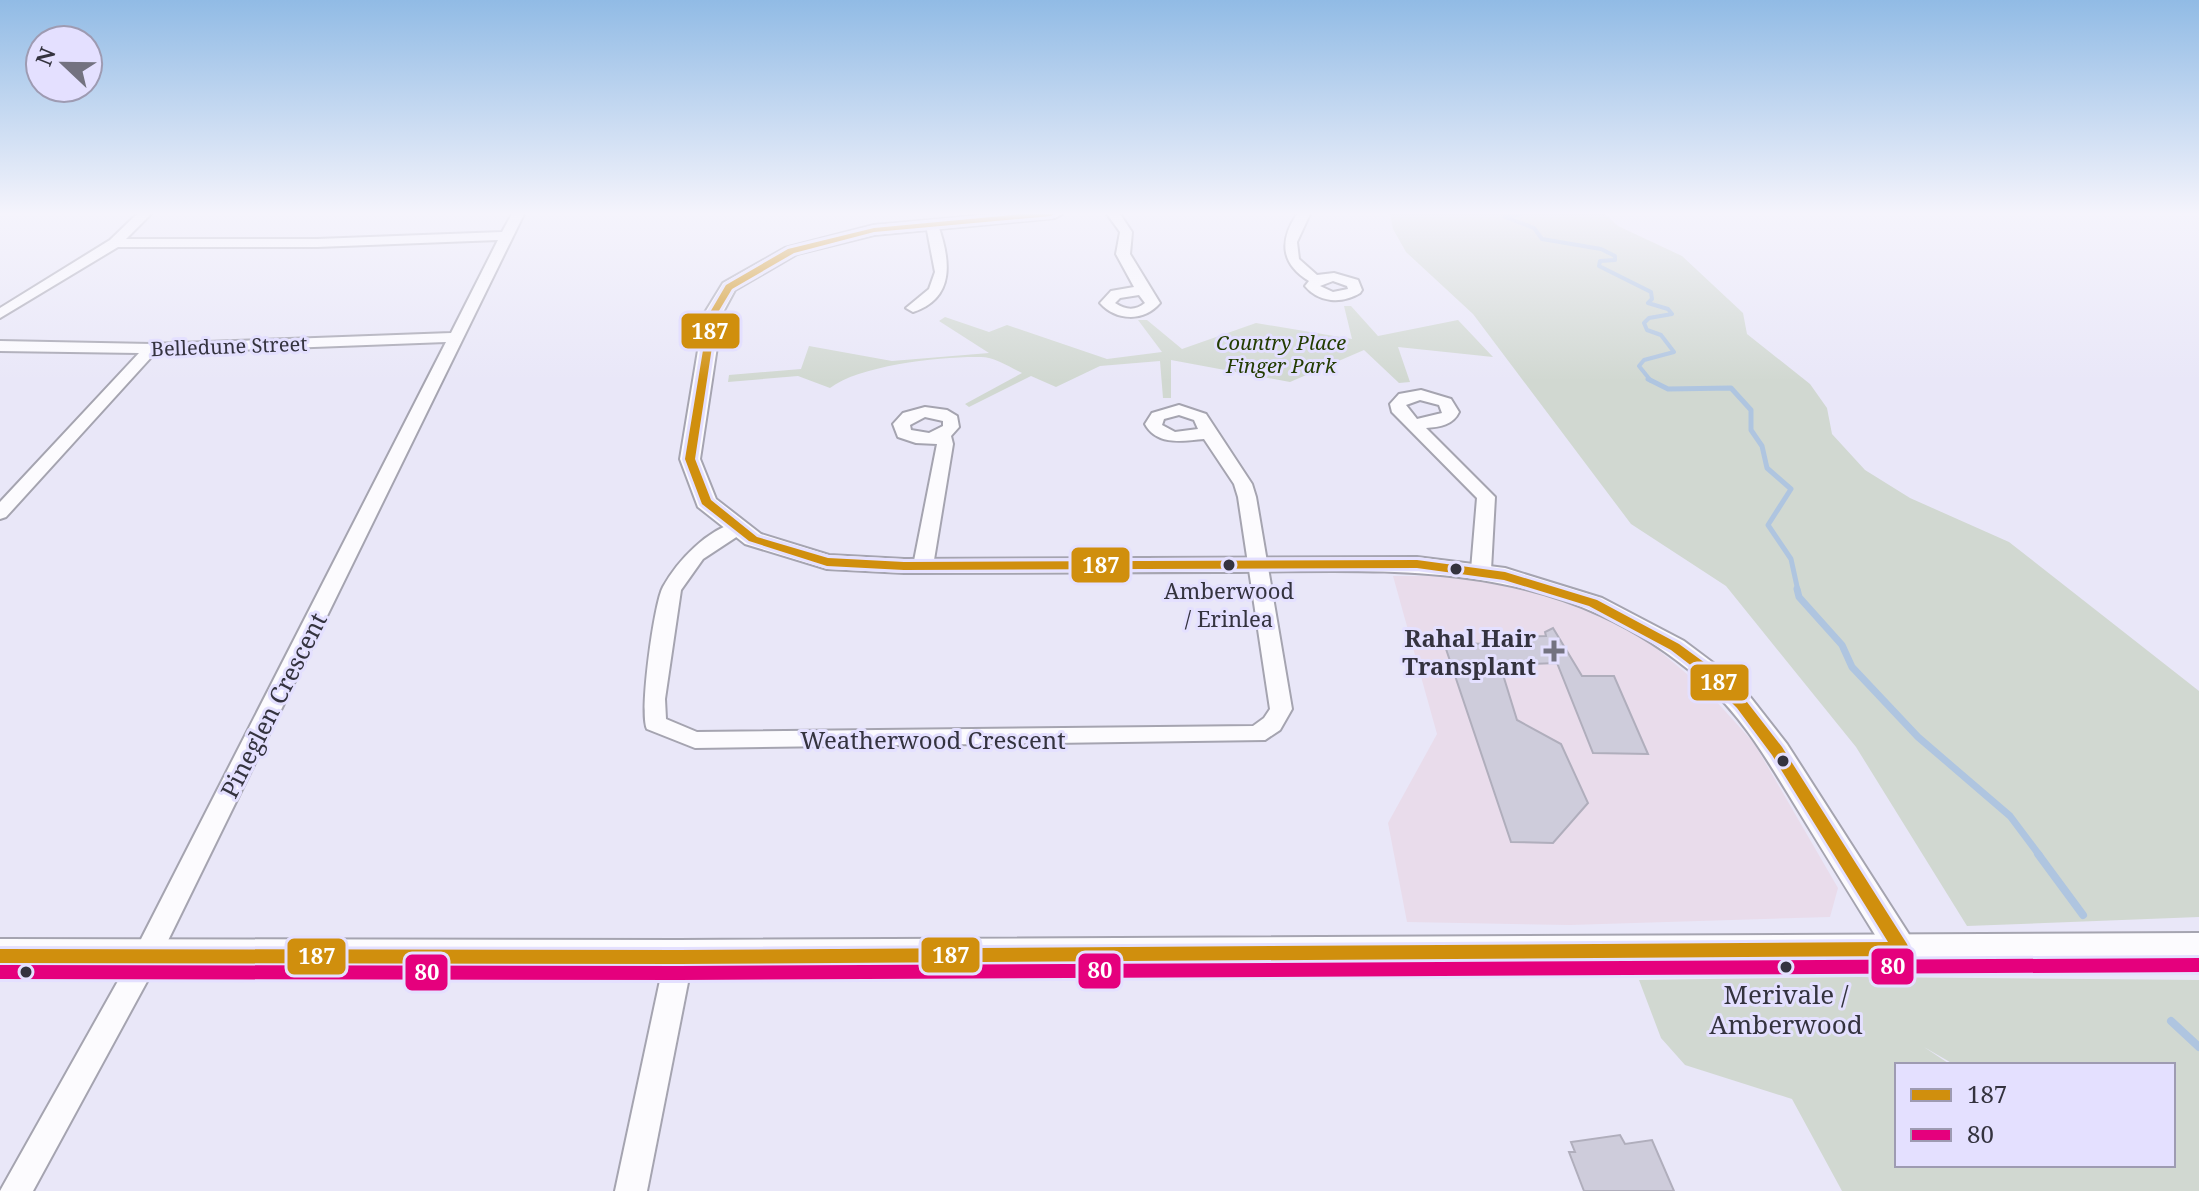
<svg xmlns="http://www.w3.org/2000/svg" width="2199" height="1191" viewBox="0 0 2199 1191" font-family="'Noto Serif',serif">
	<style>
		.commercial { fill: #e9dceb }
		.green { fill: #d1d8d1; fill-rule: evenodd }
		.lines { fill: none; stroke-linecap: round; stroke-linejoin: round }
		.stream-far3 { stroke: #afc5e0; stroke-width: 4 }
		.stream-far2 { stroke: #afc5e0; stroke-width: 5 }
		.stream-far1 { stroke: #afc5e0; stroke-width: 7 }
		.stream { stroke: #afc5e0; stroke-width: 8 }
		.building { fill: #ceccdb; stroke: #b0aebc; stroke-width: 2 }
		.minor-casing { stroke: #a5a4b0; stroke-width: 4 }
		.tertiary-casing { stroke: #a5a4b0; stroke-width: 4 }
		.secondary-casing { stroke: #a5a4b0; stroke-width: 4 }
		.minor { fill: #fcfbfe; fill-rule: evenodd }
		.tertiary { fill: #fcfbfe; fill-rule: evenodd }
		.secondary { fill: #fcfbfe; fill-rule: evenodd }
		.bus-1-casing { stroke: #e4e0ff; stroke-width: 6 }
		.bus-2-casing { stroke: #e4e0ff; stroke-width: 6 }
		.bus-1 { fill: #d08f0d; fill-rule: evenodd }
		.bus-2 { fill: #e5007d; fill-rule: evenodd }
		.bus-dot { fill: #34333f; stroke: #e4e0ff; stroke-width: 3 }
		.poi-dot { fill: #737280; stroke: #e4e0ff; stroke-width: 3 }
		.labels { text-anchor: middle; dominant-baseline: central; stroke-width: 6; stroke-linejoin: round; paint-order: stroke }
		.far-park-label { font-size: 20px; font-style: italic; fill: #233c01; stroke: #e4e0ff }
		.far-street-label { font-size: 20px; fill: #34333f; stroke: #e4e0ff }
		.bus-label { font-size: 22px; fill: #34333f; stroke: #e4e0ff }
		.poi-label { font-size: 24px; font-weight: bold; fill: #34333f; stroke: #e4e0ff; text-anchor: end }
		.street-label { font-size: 24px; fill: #34333f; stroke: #e4e0ff }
		.near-bus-label { font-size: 26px; fill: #34333f; stroke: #e4e0ff }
		.line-badge { stroke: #e4e0ff; stroke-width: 3 }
		.badge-label { font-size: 22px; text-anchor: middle; font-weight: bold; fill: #fff }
	</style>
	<rect width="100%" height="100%" fill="#e9e7f8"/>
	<path class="commercial" d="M 1393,576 L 1457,576 L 1513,585 L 1576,603 L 1650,643 L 1706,690 L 1754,743 L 1838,888 L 1830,917 L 1570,925 L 1407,922 L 1388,823 L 1437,734 Z"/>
	<g class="green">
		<path d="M 1390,214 L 1605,214 L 1618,226 L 1682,256 L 1743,313 L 1747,334 L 1810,384 L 1827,408 L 1832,434 L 1865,470 L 1910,498 L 2009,542 L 2199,691 L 2199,917 L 1967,926 L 1856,747 L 1726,586 L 1631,524 L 1473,314 L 1406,252 L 1393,229 Z"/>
		<path d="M 1344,306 L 1351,306 L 1378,336 L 1458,320 L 1493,357 L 1398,347 L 1410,382 L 1399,383 L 1364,350 L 1290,382 L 1171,360 L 1171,398 L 1163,398 L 1160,361 L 1100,366 L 1056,387 L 1031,376 L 969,407 L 965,404 L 1022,373 C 1010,367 994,357 981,357 C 944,356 859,365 830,388 L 798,376 L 728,382 L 729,375 L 801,369 L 809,346 L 892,361 L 989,353 L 939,321 L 945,317 L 989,332 L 1007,325 L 1107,359 L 1162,352 L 1138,320 L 1147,320 L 1182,349 L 1256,323 L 1352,339 Z"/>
		<path d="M 1859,977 L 2199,980 L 2199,1191 L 1842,1191 L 1792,1099 L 1685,1065 L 1661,1038 L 1639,980 ZM 1924,1047 L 1955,1065 L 2173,1065 L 2173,1165 L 1897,1165 L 1897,1065 L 1951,1065 Z"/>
	</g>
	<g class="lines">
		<path class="stream-far3" d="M 1521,214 L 1505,217 L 1534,228 L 1542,239 L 1601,249 L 1615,256 L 1615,260 L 1600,261 L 1599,266 L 1651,292 L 1652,299 L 1648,303 L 1668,309 L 1672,314 L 1649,318 L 1644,323 L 1647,330 L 1661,335 L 1674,352 L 1644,360 L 1639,366 L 1651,381"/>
		<path class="stream-far2" d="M 1648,379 L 1668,389 L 1731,388 L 1751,410 L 1751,430 L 1762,446 L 1767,468 L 1791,489 L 1768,525 L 1791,559 L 1798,591"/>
		<path class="stream-far1" d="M 1797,589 L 1799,597 L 1842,645 L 1852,667 L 1918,737 L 2010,816 L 2040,856"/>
		<g class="stream">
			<path d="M 2038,854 L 2083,915"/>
			<path d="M 2171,1021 L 2199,1047"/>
		</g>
	</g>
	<g class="building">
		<path d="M 1553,628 L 1582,676 L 1614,676 L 1648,754 L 1593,753 L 1557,663 L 1500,665 L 1517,720 L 1561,744 L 1588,803 L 1553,843 L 1511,842 L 1444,643 L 1493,644 L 1490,637 L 1546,636 L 1545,632 Z"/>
		<path d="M 1620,1135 L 1625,1144 L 1652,1140 L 1674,1191 L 1584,1191 L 1569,1152 L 1575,1152 L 1571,1142 Z"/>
	</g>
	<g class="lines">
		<g class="minor-casing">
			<g id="minor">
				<path d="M 137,214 L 151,214 L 126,239 L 317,239 L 502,232 L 512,214 L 524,214 L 156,965 L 33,1191 L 0,1191 L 136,949 L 446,342 L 155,353 L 6,517 L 0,519 L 0,502 L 139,353 L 0,351 L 0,341 L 151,344 L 451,333 L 498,240 L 317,247 L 118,247 L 0,318 L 0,308 L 110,240 Z"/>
				<path d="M 1107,214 L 1120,214 L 1132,232 L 1130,254 L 1160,303 C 1144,322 1116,321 1100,303 L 1111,291 L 1134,287 L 1116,254 L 1120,232 ZM 1139,295 L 1145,303 C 1135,311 1126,310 1115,303 L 1120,298 Z"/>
				<path d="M 1297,214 L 1310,214 L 1297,242 L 1299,259 L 1317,275 L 1334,273 L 1358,280 L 1362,290 L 1360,293 C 1342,304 1319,303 1305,286 L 1309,281 C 1281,264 1279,241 1297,214 ZM 1333,281 L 1347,286 L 1348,289 L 1333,292 L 1320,286 Z"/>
				<path d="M 932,221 L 938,225 C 950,259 956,298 913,312 L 906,308 L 929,289 L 935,272 L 926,225 Z"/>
				<path d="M 1421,390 L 1451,399 L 1459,412 C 1453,425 1440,427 1426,428 L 1495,497 L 1491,570 L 1488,574 L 1481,576 L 1471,570 L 1477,498 L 1392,412 L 1390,404 L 1399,394 ZM 1420,400 L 1439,405 L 1442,413 L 1417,419 L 1406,405 Z"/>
				<path d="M 1179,405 L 1206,414 L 1252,484 L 1256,497 L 1292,709 L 1280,730 L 1265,740 L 695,748 L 647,729 C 639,714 654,603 663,587 C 678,560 707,530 737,522 L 744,524 L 746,528 L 744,532 L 703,559 L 681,590 L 665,699 L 666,719 L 697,732 L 1253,726 L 1264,718 L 1270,709 L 1238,497 L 1234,484 L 1204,439 C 1183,441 1157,446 1145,424 L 1152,413 ZM 1179,415 L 1194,420 L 1198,429 L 1175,432 L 1162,425 L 1164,419 Z"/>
				<path d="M 925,407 L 947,410 L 957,416 L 959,427 L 951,436 L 953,444 L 933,566 L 923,572 L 913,566 L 937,444 L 916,443 L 898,437 L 893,424 L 903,413 ZM 925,417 L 943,421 L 943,426 L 929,433 L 911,430 L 910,425 Z"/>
				<path d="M 679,945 L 689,949 L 693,957 L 647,1191 L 615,1191 L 665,957 L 669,949 Z"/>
			</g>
		</g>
		<g class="tertiary-casing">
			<path id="tertiary" d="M 1000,214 L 1062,214 L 1055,218 L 874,235 L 797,254 L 735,290 L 722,314 L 700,459 L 716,499 L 761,534 L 829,555 L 904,559 L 1417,557 L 1505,568 L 1602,598 L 1684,641 L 1720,668 L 1751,698 L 1787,744 L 1912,939 L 1917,949 L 1912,959 L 1901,963 L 1890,959 C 1859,909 1828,859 1798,810 C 1769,763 1743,716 1701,680 C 1557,555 1394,571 1218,572 C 1114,572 1009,573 904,573 L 827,569 L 745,544 L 698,507 L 680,459 L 704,314 L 723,283 L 785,248 L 874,225 Z"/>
		</g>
		<g class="secondary-casing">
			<path id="secondary" d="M 2199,933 L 2199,965 L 679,974 L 0,973 L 0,939 L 679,940 Z"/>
		</g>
		<use href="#minor" class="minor"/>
		<use href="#tertiary" class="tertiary"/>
		<use href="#secondary" class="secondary"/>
		<g class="bus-1-casing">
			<path id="bus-1" d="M 1022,214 L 1054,214 L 1051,216 L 874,232 L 794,253 L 732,289 L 717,314 L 695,459 L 711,500 L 757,537 L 828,558 L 904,562 L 1417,560 L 1505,572 L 1597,600 L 1679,644 L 1716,671 L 1747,702 L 1782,747 L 1907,944 L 1909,949 L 1907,954 L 1901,956 L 679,964 L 0,963 L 0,949 L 679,950 L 1888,942 L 1772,755 L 1737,708 L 1706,677 L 1671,650 L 1589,606 L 1504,580 L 1417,568 L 904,570 L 827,566 L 749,541 L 702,504 L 685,459 L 709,314 L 726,285 L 788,249 L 874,228 Z"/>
		</g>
		<g class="bus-2-casing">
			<path id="bus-2" d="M 2199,958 L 2199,972 L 679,980 L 0,979 L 0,965 L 679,966 Z"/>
		</g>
		<use href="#bus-1" class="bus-1"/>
		<use href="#bus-2" class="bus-2"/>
	</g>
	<linearGradient id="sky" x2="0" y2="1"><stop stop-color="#91bbe5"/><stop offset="0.56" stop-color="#f5f4fc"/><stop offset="1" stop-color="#f5f4fc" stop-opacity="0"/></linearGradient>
	<rect width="2199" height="381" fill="url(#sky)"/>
	<g class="bus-dot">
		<circle cx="1229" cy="565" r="7"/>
		<circle cx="1456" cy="569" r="7"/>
		<circle cx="1783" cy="761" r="7"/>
		<circle cx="1786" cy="967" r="7"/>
		<circle cx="26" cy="972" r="7"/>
	</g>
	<path class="poi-dot" d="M1550 639h8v8h8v8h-8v8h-8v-8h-8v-8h8z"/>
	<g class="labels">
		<g class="far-park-label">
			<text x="1281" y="342">Country Place<tspan x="1281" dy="23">Finger Park</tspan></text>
		</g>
		<g class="far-street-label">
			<text transform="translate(229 346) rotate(-2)">Belledune Street</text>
		</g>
		<g class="bus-label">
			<text x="1229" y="590">Amberwood<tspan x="1229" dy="28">/ Erinlea</tspan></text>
		</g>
		<g class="poi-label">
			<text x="1536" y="637">Rahal Hair<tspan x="1536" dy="28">Transplant</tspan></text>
		</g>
		<g class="street-label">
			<text transform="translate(273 705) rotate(-63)">Pineglen Crescent</text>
			<text x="933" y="739">Weatherwood Crescent</text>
		</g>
		<g class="near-bus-label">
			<text x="1786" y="994">Merivale /<tspan x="1786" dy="30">Amberwood</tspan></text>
		</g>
	</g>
	<g class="line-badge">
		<rect x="680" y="312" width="61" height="38" rx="8" fill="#d08f0d"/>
		<rect x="1070" y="546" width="61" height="38" rx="8" fill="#d08f0d"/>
		<rect x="1689" y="663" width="61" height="39" rx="8" fill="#d08f0d"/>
		<rect x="920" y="936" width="61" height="38" rx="8" fill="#d08f0d"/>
		<rect x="286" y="937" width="61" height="39" rx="8" fill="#d08f0d"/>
		<rect x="1870" y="947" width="45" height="39" rx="8" fill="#e5007d"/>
		<rect x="1077" y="952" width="45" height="38" rx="8" fill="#e5007d"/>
		<rect x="404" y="953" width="45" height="39" rx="8" fill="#e5007d"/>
	</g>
	<g class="badge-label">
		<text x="710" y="339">187</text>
		<text x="1101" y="573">187</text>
		<text x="1719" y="690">187</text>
		<text x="951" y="963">187</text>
		<text x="317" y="964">187</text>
		<text x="1893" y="974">80</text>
		<text x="1100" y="978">80</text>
		<text x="427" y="980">80</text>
	</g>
	<rect x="1895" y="1063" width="280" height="104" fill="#e4e0ff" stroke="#9e9bb2" stroke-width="2"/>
	<rect x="1911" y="1089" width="40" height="12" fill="#d08f0d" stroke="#9e9bb2" stroke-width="2"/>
	<text x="1967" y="1103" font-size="24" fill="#34333f">187</text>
	<rect x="1911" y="1129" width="40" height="12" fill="#e5007d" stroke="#9e9bb2" stroke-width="2"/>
	<text x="1967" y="1143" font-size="24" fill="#34333f">80</text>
	<g transform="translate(64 64) rotate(292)"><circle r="38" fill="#e4e0ff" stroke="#9e9bb2" stroke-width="2"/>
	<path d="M0-6L14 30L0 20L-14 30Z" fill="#737280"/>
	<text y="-12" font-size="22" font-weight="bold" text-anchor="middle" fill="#34333f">N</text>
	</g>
</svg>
